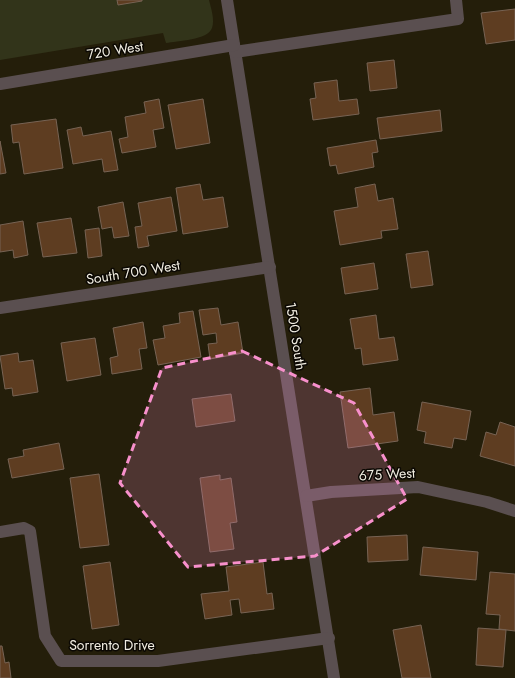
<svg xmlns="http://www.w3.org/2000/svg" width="515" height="678" viewBox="0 0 515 678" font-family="Jost,sans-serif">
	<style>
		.green { fill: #32341a }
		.building { fill: #5e3d21; stroke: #776354 }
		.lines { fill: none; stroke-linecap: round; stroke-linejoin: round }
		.minor { stroke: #5a4f50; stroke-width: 12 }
		.marked { fill: #f890cc; fill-opacity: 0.2; stroke: #f890cc; stroke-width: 3; stroke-dasharray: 8 5; stroke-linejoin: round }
		.labels { text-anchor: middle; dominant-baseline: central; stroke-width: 3; stroke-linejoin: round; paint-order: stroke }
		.street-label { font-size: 14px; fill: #f2eee2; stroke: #0b0803 }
	</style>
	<rect width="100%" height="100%" fill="#241e0a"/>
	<path class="green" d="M 0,0 L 209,0 C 211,8 215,20 212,28 C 208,40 177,41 166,43 L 163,33 L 0,60 Z"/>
	<g class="building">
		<path d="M 117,0 L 142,0 L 142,1 L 118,5 Z"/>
		<path d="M 515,9 L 515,40 L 486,44 L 481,13 Z"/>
		<path d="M 394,60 L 397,88 L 370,91 L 367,63 Z"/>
		<path d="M 337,80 L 339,101 L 357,99 L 359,114 L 313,120 L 310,99 L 316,98 L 314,83 Z"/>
		<path d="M 159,99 L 164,128 L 153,130 L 156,147 L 122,153 L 119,139 L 128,137 L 125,117 L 146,113 L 144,102 Z"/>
		<path d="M 203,99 L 210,143 L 176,149 L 168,105 Z"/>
		<path d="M 440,110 L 442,131 L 380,139 L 377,118 Z"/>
		<path d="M 56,119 L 63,168 L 24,174 L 19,142 L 13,143 L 11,125 Z"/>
		<path d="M 81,127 L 83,136 L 111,131 L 118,170 L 104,172 L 102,159 L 73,164 L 67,130 Z"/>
		<path d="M 376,140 L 378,152 L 372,153 L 374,167 L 338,174 L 336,165 L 330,166 L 327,148 Z"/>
		<path d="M 0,141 L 6,173 L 0,174 Z"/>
		<path d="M 200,184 L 203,200 L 223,197 L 228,227 L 183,234 L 176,188 Z"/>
		<path d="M 375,184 L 378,201 L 393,198 L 398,229 L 381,231 L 382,238 L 340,245 L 334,211 L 358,207 L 355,188 Z"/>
		<path d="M 171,197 L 177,231 L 147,236 L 149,246 L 138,248 L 135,227 L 142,226 L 138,203 Z"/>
		<path d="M 123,202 L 129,236 L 114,238 L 112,227 L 102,229 L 98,207 Z"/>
		<path d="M 71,218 L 77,253 L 43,257 L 37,223 Z"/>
		<path d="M 23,221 L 28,255 L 14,258 L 13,250 L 0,252 L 0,225 Z"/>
		<path d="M 99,228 L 102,256 L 88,258 L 85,230 Z"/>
		<path d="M 428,251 L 433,285 L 411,288 L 406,254 Z"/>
		<path d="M 374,263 L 378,289 L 345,294 L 341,268 Z"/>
		<path d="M 218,308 L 221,325 L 238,322 L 243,353 L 210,359 L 208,344 L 217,343 L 216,333 L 203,335 L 199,310 Z"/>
		<path d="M 193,311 L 201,357 L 158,365 L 153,340 L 165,338 L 163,326 L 180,323 L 179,313 Z"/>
		<path d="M 376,315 L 379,339 L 394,337 L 398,360 L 363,365 L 361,348 L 355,349 L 350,319 Z"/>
		<path d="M 143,322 L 147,348 L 139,349 L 142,369 L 112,374 L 110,358 L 118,356 L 113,328 Z"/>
		<path d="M 95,338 L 101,375 L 67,381 L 61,343 Z"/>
		<path d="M 18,353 L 19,362 L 33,360 L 38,392 L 13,396 L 12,388 L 5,389 L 0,356 Z"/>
		<path d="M 370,388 L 373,415 L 394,412 L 398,441 L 348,448 L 340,392 Z"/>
		<path d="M 231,394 L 235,421 L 196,427 L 192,399 Z"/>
		<path d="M 422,402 L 471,411 L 466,440 L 454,438 L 452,448 L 424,443 L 426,432 L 417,430 Z"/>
		<path d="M 500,422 L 515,427 L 515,466 L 480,456 L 486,432 L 496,435 Z"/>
		<path d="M 59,443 L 64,469 L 12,478 L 8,459 L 24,456 L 23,450 Z"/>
		<path d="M 99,474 L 109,545 L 80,548 L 70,478 Z"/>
		<path d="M 220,475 L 220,480 L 231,478 L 237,522 L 230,523 L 234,549 L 210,552 L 200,478 Z"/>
		<path d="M 407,535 L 408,560 L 368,562 L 367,537 Z"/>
		<path d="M 423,547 L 478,552 L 476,580 L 420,575 Z"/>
		<path d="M 110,562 L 119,625 L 92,629 L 83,566 Z"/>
		<path d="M 263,562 L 267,594 L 272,593 L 274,609 L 241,613 L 239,599 L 230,600 L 232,615 L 205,619 L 201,594 L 229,591 L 226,567 Z"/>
		<path d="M 490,572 L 515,574 L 515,631 L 499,629 L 500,615 L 486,614 Z"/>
		<path d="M 421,625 L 431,678 L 402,678 L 393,630 Z"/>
		<path d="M 478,628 L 506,630 L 503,667 L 476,665 Z"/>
		<path d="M 0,646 L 2,646 L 5,663 L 9,662 L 11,678 L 0,678 Z"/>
	</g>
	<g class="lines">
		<g class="minor">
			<path d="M 227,0 L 334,678"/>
			<path d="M 235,52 L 458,19 L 456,0"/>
			<path d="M 0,84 L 234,45"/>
			<path d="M 0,308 L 270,267"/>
			<path d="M 306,496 L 331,492 L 418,487 L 487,502 L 515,511"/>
			<path d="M 0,532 L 24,528 L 30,531 L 45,636 L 61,661 L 158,661 L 329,638"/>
		</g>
	</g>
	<path class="marked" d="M 242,351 L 354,403 L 407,499 L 315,556 L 188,567 L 120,483 L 162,368 Z"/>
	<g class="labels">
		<g class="street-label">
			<text transform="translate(115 50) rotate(-9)">720 West</text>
			<text transform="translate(133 272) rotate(-9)">South 700 West</text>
			<text transform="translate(296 336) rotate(81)">1500 South</text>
			<text transform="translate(387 474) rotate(-3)">675 West</text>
			<text x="112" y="645">Sorrento Drive</text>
		</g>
	</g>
</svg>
